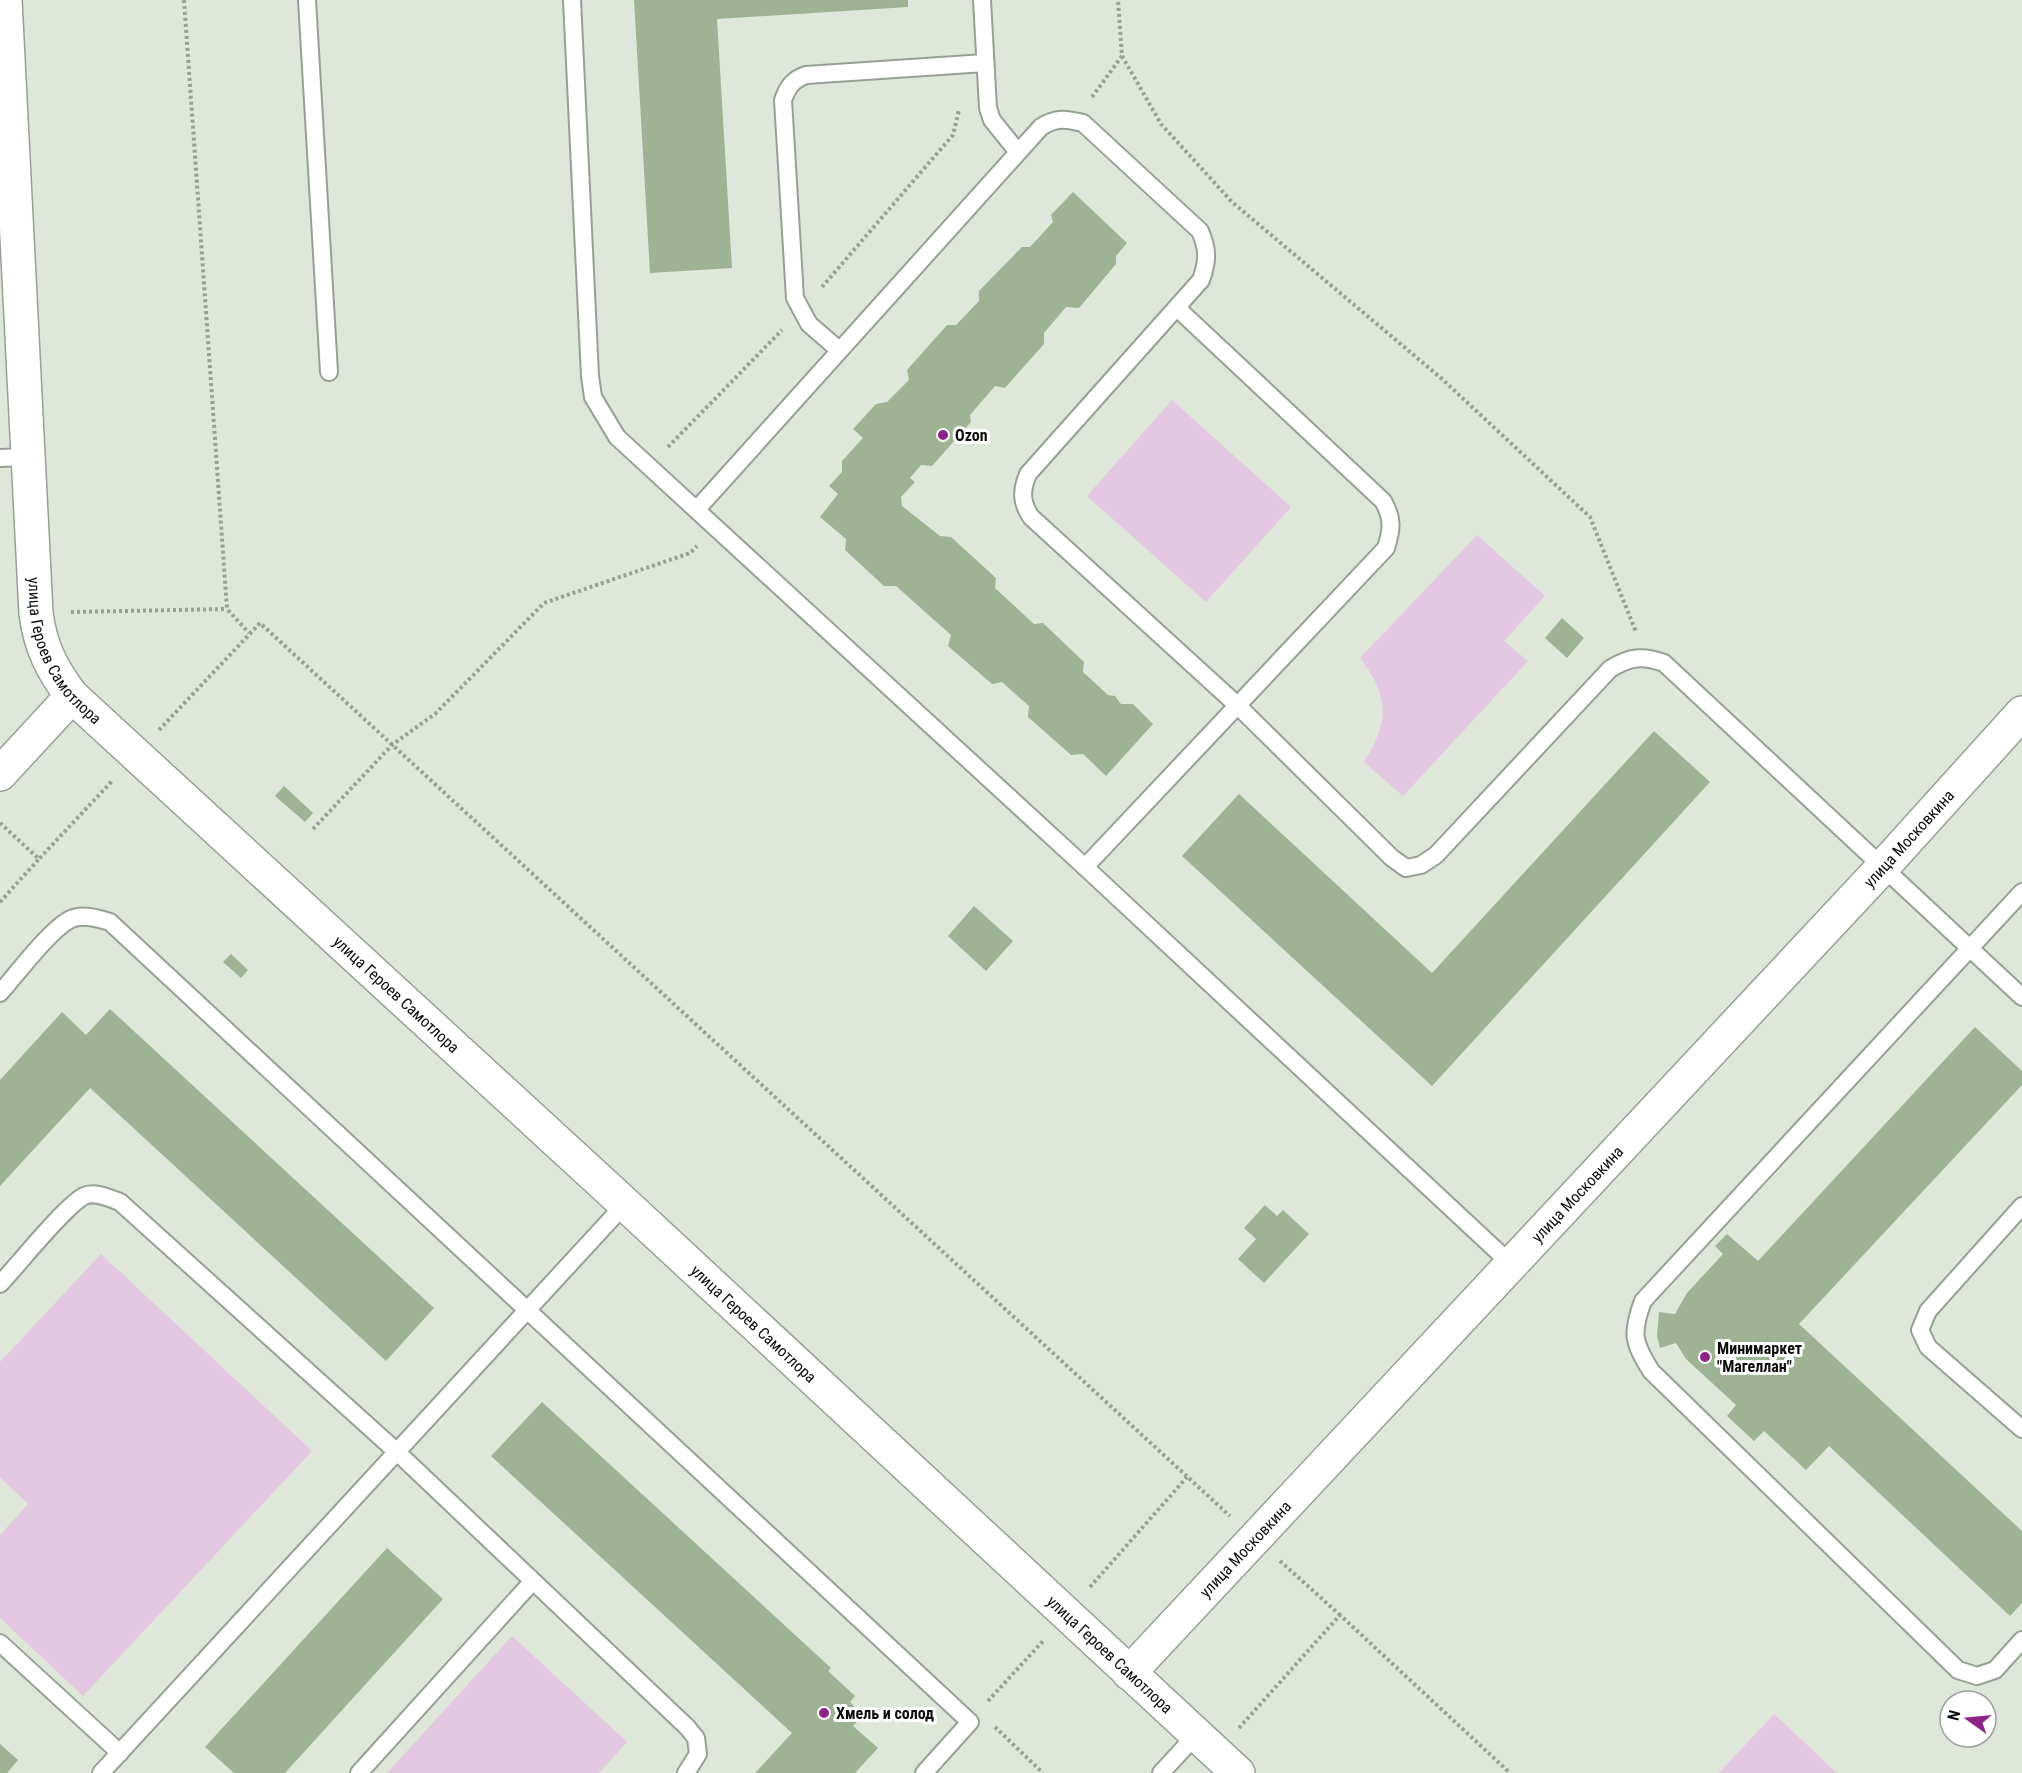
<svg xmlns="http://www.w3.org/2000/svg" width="2022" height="1773" viewBox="0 0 2022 1773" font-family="'Roboto Condensed',sans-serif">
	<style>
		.green { fill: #e4c7e0 }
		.building { fill: #9db393 }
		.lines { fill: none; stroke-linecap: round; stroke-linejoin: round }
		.service-casing { stroke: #97a094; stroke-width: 20 }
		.minor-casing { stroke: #97a094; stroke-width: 36 }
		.secondary-casing { stroke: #97a094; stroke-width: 36 }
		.primary-casing { stroke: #97a094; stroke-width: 36 }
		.path { stroke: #99a095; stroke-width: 4; stroke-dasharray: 3 3; stroke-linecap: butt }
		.service { stroke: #fff; stroke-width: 16 }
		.minor { stroke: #fff; stroke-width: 33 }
		.secondary { stroke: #fff; stroke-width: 33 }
		.primary { stroke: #fff; stroke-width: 33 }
		.poi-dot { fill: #8d2387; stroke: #fff; stroke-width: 2 }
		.labels { text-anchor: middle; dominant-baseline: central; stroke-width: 6; stroke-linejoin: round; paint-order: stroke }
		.poi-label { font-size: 16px; font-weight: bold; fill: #0b0e0a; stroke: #fff; text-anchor: start }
		.street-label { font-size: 16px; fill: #0b0e0a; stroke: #fff }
	</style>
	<rect width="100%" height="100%" fill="#dee7d9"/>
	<g class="green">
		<path d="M 1172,400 L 1291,507 L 1206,602 L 1087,496 Z"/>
		<path d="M 1477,535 L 1545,596 L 1504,641 L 1528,661 L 1403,796 L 1364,762 C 1390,721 1389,696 1360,658 Z"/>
		<path d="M 101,1254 L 312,1451 L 83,1696 L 0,1618 L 0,1535 L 28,1504 L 0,1477 L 0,1362 Z"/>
		<path d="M 512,1636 L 627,1742 L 599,1773 L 387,1773 Z"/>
		<path d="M 1774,1714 L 1837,1773 L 1719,1773 Z"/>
	</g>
	<g class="building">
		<path d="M 634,0 L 908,0 L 908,7 L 717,19 L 732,268 L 650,273 Z"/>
		<path d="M 1073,192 L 1127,243 L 1116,256 L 1116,264 L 1079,308 L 1066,307 L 1044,333 L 1044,344 L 1005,388 L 995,386 L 970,415 L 971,422 L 932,466 L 921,465 L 910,478 L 915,482 L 901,497 L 902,506 L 940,536 L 951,537 L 996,578 L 995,588 L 1034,624 L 1043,623 L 1084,662 L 1083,672 L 1108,695 L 1115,696 L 1121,704 L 1133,704 L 1153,724 L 1106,776 L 1083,754 L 1071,755 L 1028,717 L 1029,706 L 1002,682 L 992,684 L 948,646 L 951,635 L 896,586 L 884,586 L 845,550 L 846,539 L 820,517 L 838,494 L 829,486 L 842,472 L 842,461 L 863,438 L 853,429 L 876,404 L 887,402 L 909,380 L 907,370 L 947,325 L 956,325 L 979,301 L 979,291 L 1022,247 L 1030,247 L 1053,222 L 1051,215 Z"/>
		<path d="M 1562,618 L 1584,638 L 1567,658 L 1545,638 Z"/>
		<path d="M 1654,731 L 1710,782 L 1432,1086 L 1182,856 L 1239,794 L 1432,973 Z"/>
		<path d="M 284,786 L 313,813 L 305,822 L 275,796 Z"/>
		<path d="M 974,906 L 1013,941 L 986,971 L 948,936 Z"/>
		<path d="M 231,954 L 248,970 L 241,978 L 223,962 Z"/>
		<path d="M 110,1009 L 434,1308 L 386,1361 L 90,1088 L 0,1186 L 0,1080 L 62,1012 L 86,1035 Z"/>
		<path d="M 1975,1027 L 2022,1071 L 2022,1085 L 1799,1324 L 2022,1531 L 2022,1603 L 2010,1616 L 1829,1446 L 1806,1470 L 1764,1431 L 1754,1441 L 1727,1416 L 1736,1405 L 1686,1359 L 1676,1343 L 1660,1348 L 1657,1336 L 1659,1312 L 1675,1314 L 1687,1293 L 1723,1254 L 1715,1246 L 1727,1234 L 1758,1261 Z"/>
		<path d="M 1265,1205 L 1277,1216 L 1283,1210 L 1309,1234 L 1264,1283 L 1238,1259 L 1256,1239 L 1244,1228 Z"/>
		<path d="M 542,1402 L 831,1668 L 828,1671 L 855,1696 L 850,1702 L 863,1715 L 853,1726 L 878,1748 L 855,1773 L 755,1773 L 792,1733 L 491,1456 Z"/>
		<path d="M 387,1548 L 443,1599 L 285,1773 L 234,1773 L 205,1747 Z"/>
		<path d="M 0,1744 L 18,1760 L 7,1773 L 0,1773 Z"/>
	</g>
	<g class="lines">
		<g class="service-casing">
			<g id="service">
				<path d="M 307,0 L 329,372"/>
				<path d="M 572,0 L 590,376 L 593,397 L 617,437 L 1085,867 L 1511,1264"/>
				<path d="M 982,0 L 988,108 L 992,120 L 1017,151"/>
				<path d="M 839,350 L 809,324 L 795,298 L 783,100 C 788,87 792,80 806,75 L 985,63"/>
				<path d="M 0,458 L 28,457"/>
				<path d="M 698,508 L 1041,127 C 1056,117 1067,119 1083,123 L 1200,231 C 1208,249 1208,261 1201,280 L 1028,474 C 1021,491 1021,502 1031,517 L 1237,705 L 1392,858 L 1406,868 L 1421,865 L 1436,855 L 1610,669 C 1629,657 1642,655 1664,663 L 2022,997"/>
				<path d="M 1085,867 L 1386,548 C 1392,529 1393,518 1383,501 L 1177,308"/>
				<path d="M 2022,892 L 1643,1301 C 1631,1333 1633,1342 1651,1371 L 1958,1670 L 1977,1676 L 1995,1670 L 2022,1640"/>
				<path d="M 0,993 C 17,974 48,932 69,920 C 81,913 98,918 110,922 L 970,1722 L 924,1773"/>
				<path d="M 2022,1206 L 1928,1311 L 1920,1330 L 1928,1347 L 2022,1429"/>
				<path d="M 0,1284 C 18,1265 64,1207 84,1196 C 95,1191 109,1198 120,1202 L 397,1452 L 687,1727 L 696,1738 L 698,1754 L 686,1773"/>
				<path d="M 0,1643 L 120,1753"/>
				<path d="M 101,1773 L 625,1204"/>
				<path d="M 359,1773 L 532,1582"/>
				<path d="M 1161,1773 L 1196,1735"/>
			</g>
		</g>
		<g class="minor-casing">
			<g id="minor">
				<path id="s1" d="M 1129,1673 L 1882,868 L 2022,713"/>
			</g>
		</g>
		<g class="secondary-casing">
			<path id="secondary" d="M 0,774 L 72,696"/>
		</g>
		<g class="primary-casing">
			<g id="primary">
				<path id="s2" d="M 5,0 L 36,613 C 40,646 52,670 72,696 L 625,1204 L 1238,1773"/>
			</g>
		</g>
		<g class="path">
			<path d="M 184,0 L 227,609 L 249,633"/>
			<path d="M 1122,56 L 1161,124 L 1232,202 L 1441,378 L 1590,517 L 1636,632"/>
			<path d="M 1092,97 L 1122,56 L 1118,0"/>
			<path d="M 822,287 L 953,135 L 959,110"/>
			<path d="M 668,447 L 782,330"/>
			<path d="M 71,612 L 227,609"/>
			<path d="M 159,730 L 260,623 L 1230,1516"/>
			<path d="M 0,823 L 39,859 L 113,780"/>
			<path d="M 313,829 L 392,745 L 436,713 L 544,603 L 690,553 L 697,546"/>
			<path d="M 0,902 L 39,859"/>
			<path d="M 1280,1561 L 1340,1615"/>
			<path d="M 1090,1587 L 1187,1477"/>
			<path d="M 988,1701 L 1044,1640"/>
			<path d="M 995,1727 L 1043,1773"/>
			<path d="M 1239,1728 L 1340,1615 L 1510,1773"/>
		</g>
		<use href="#service" class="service"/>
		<use href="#minor" class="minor"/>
		<use href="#secondary" class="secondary"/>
		<use href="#primary" class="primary"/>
	</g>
	<g class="poi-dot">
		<circle cx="943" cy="435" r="6"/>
		<circle cx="1705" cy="1357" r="6"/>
		<circle cx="824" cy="1713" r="6"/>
	</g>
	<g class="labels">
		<g class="poi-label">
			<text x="955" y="435">Ozon</text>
			<text x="1717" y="1348">Минимаркет<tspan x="1717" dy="18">"Магеллан"</tspan></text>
			<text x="836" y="1713">Хмель и солод</text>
		</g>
		<g class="street-label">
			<text stroke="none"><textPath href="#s2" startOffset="660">улица Героев Самотлора</textPath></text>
			<text stroke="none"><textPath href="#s1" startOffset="1142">улица Московкина</textPath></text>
			<text stroke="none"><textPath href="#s2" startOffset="1146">улица Героев Самотлора</textPath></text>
			<text stroke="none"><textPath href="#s1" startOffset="656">улица Московкина</textPath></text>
			<text stroke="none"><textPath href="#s2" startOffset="1632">улица Героев Самотлора</textPath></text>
			<text stroke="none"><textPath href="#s1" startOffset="170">улица Московкина</textPath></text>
			<text stroke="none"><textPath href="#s2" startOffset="2118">улица Героев Самотлора</textPath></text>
		</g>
	</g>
	<g transform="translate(1968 1719) rotate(285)"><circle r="28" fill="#ffffff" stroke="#9d9f9d" stroke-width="1.5"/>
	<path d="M0-4.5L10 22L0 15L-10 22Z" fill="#8d2387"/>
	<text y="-9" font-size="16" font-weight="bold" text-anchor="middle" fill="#0b0e0a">N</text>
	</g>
</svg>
